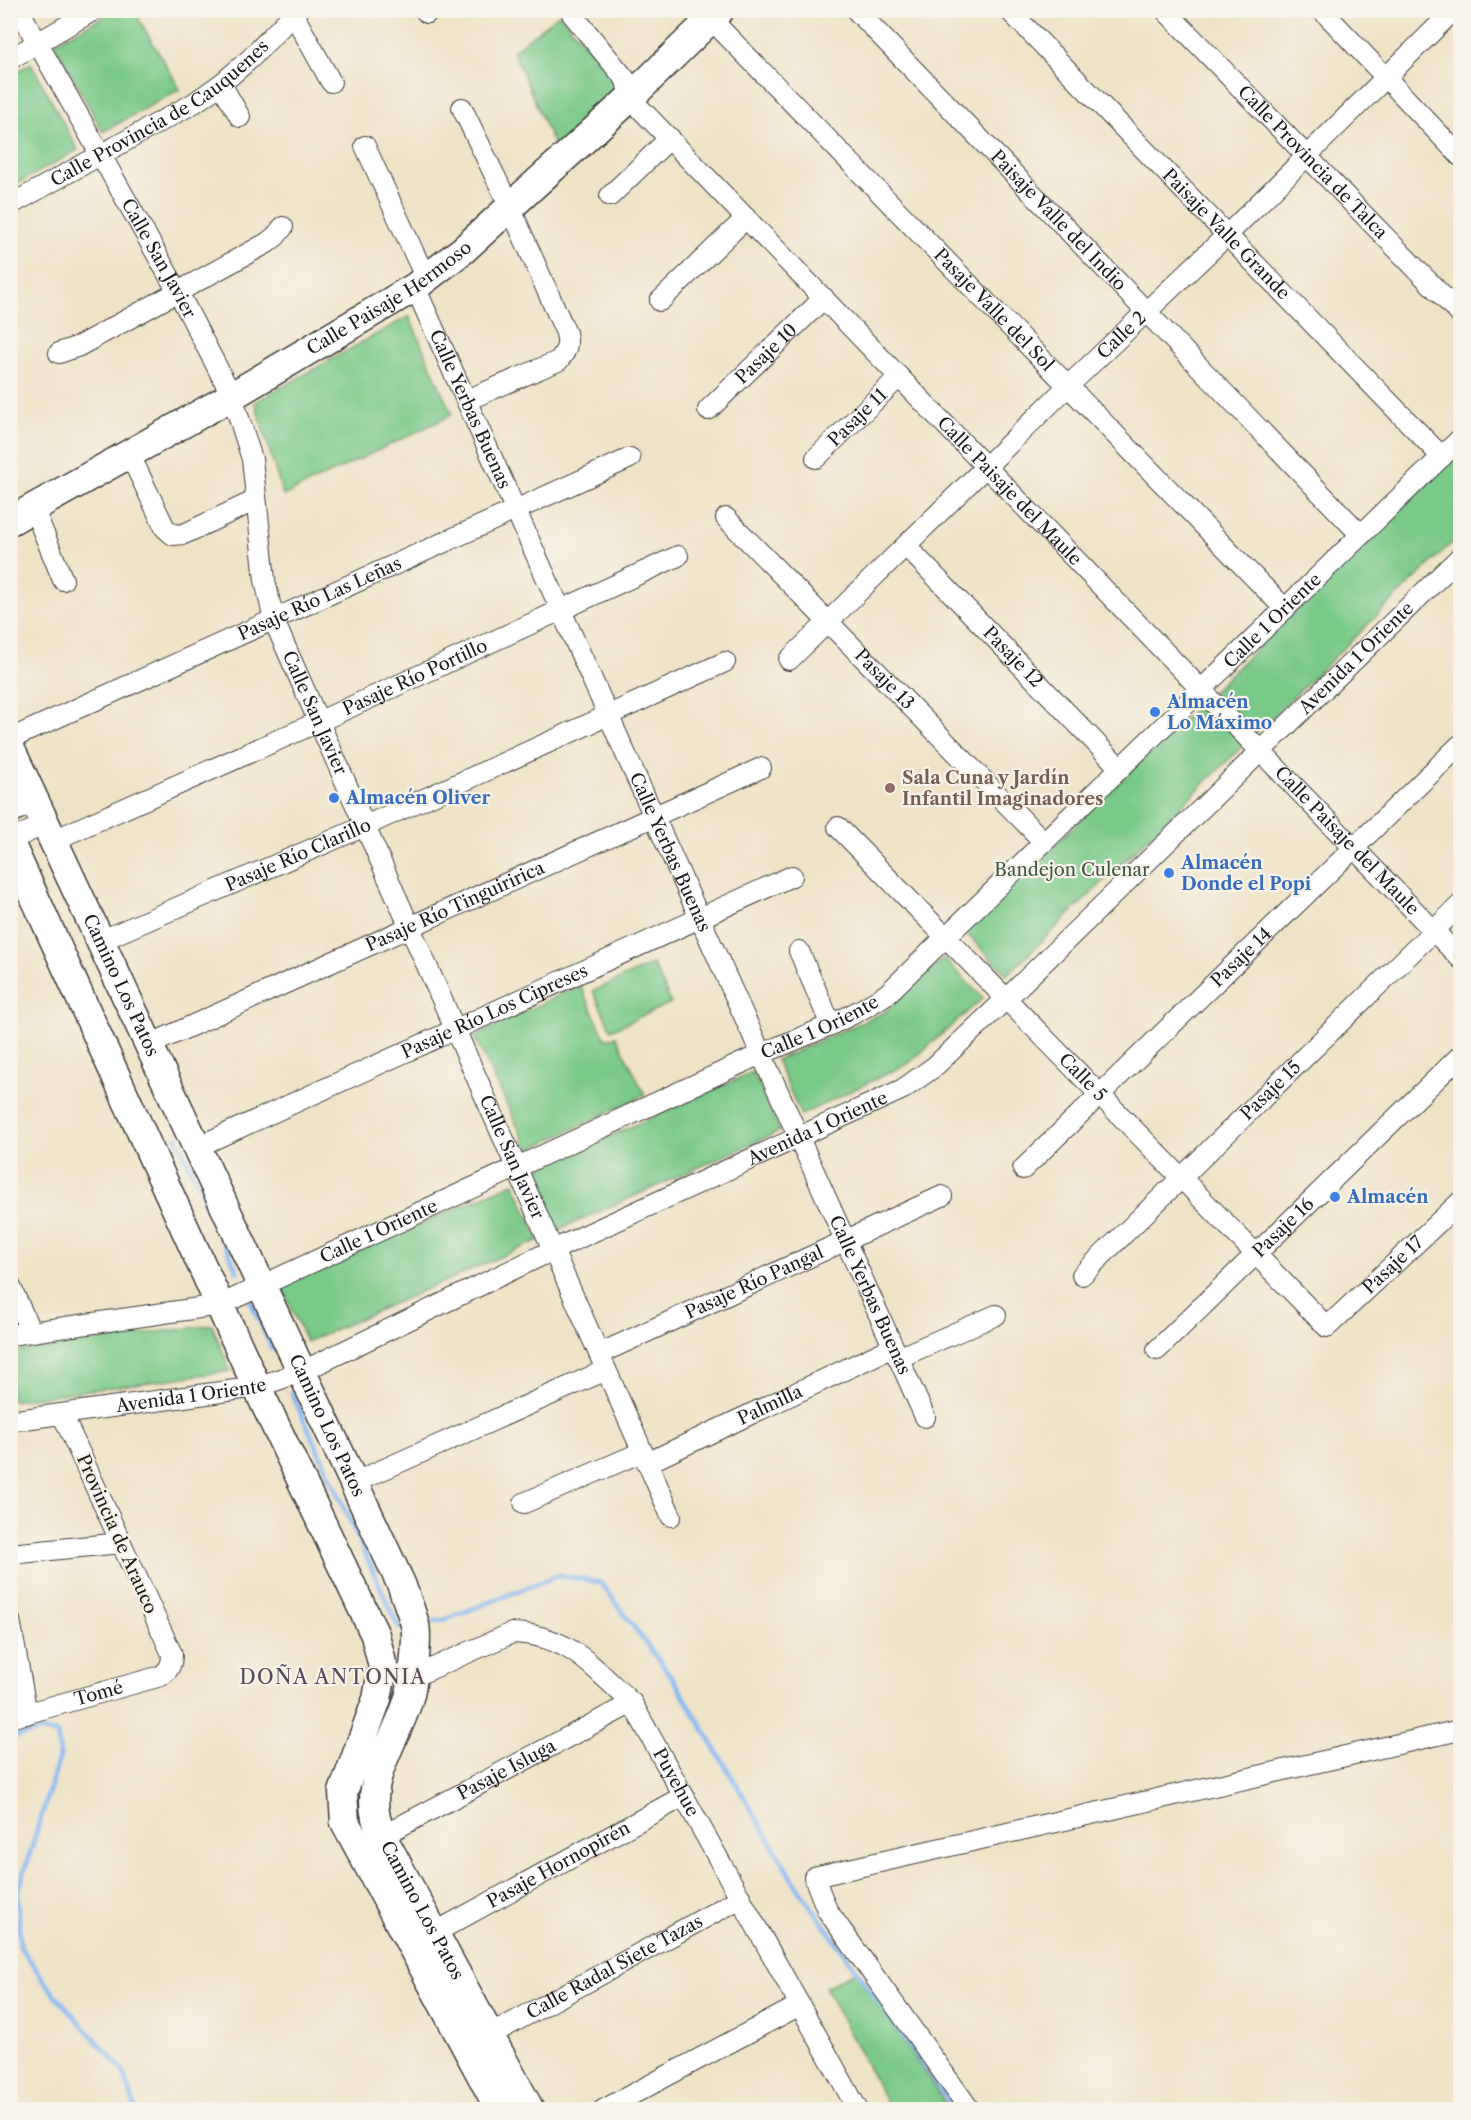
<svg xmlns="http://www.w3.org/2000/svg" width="1471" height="2120" viewBox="0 0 1471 2120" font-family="'Libre Caslon Text',serif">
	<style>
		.green { fill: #79c989; stroke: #4a7252; stroke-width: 1.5 }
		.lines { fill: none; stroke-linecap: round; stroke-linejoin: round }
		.stream { stroke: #85b8f2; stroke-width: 5 }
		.street-casing { stroke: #3c3a36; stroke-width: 22 }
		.secondary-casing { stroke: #3c3a36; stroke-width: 31 }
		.street { stroke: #fff; stroke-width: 20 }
		.secondary { stroke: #fff; stroke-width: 28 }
		.shop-dot { fill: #3f7fe0; stroke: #f7f3e8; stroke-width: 2 }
		.education-dot { fill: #8d6e63; stroke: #f7f3e8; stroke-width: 2 }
		.labels { text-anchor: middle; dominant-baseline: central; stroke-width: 4.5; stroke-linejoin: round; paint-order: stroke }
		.street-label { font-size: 18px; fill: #1c1c1c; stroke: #f7f3e8 }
		.shop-label { font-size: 18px; font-weight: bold; fill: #366cbe; stroke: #f7f3e8; text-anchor: start }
		.education-label { font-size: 18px; font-weight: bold; fill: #785e54; stroke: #f7f3e8; text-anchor: start }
		.park-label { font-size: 18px; fill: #3d5942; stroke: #f7f3e8 }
		.neighbourhood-label { font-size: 20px; letter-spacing: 1.5px; fill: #564c5c; stroke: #f7f3e8 }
	</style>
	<rect width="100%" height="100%" fill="#f7f3e8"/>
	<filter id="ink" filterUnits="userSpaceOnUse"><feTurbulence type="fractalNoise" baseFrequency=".0167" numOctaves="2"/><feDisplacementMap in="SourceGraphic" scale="12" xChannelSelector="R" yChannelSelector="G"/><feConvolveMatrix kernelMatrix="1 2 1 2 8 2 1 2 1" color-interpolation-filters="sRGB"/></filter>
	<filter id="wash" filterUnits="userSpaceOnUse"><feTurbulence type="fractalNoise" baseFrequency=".008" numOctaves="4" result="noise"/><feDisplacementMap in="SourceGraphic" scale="24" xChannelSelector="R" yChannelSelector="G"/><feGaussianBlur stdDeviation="1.35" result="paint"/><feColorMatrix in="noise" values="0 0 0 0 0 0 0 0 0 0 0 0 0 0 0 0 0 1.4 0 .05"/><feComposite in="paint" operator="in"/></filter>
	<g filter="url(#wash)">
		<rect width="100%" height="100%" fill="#efe3c7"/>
		<g class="green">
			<path d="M 114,11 L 134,11 L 180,89 L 103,132 L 54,43 Z"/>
			<path d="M 559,14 L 624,89 L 556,150 L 513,51 Z"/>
			<path d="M 31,63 L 78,150 L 11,187 L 11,75 Z"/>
			<path d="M 409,316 L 452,415 L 283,496 L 255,402 Z"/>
			<path d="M 1460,451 L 1460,535 L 1007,975 L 965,932 Z"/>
			<path d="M 943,958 L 983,998 L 909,1063 L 801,1115 L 776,1060 L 885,1012 Z"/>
			<path d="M 653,964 L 671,1003 L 611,1030 L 593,991 Z"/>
			<path d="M 580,985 L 606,1040 L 616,1036 L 645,1095 L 529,1150 L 474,1036 Z"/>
			<path d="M 753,1072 L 780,1131 L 558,1230 L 532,1171 Z"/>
			<path d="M 514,1183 L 539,1240 L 306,1342 L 281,1285 Z"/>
			<path d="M 212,1325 L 230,1371 L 11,1401 L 11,1352 Z"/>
			<path d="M 856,1971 L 949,2109 L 890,2109 L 825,1987 Z"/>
		</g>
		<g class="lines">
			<g class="stream">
				<path d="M 177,1138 L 237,1271"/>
				<path d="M 249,1298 L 272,1348"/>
				<path d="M 292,1393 L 399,1628"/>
				<path d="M 431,1622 L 444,1620 L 559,1575 L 601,1583 L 676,1683 L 798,1888 L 955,2110"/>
				<path d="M 10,1738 L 38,1731 L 57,1733 L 60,1755 L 18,1892 L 20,1947 L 55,1995 L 123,2070 L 136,2110"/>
			</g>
		</g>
	</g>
	<g filter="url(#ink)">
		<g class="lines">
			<g class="street-casing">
				<g id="street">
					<path id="s1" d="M 19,10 L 178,292 L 232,396 L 252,459 L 265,580 L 274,621 L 671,1516"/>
					<path d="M 291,10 L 331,82"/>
					<path d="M 425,10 L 427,13"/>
					<path id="s2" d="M 856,10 L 1361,535"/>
					<path id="s3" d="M 1009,10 L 1442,457"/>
					<path id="s4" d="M 1165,10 L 1460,314"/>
					<path d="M 1322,10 L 1460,156"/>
					<path id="s5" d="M 703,11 L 1285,609"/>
					<path id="s6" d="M 572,14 L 626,80 L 630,98 L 1460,958"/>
					<path d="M 10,59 L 94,10"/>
					<path d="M 221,84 L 240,117"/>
					<path d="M 462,108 L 510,207 L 566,333 C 569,346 566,352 558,361 L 467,400"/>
					<path d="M 365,146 L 426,279"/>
					<path d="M 610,196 L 670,138"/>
					<path id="s7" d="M 10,205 L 194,103 L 221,84 L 251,58 L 297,10"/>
					<path id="s8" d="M 415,287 L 925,1417"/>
					<path d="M 660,301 L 746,218"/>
					<path d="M 59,353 L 79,346 L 267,243 L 276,236 L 283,227"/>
					<path id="s9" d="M 708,410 L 824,298"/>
					<path d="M 129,453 L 165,528 L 173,535 L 184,534 L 256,500"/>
					<path id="s10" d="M 816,458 L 899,377"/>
					<path d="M 33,507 L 63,580"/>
					<path id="s11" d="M 726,518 L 1044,842"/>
					<path id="s12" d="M 906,546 L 1120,768"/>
					<path id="s13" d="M 789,660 L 1067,387 L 1226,236 L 1454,10"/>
					<path id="s14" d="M 10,739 L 630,458"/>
					<path d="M 10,813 L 36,802"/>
					<path id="s15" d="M 838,827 L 1327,1327 L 1460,1202"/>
					<path d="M 10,840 L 46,824"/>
					<path id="s16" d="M 54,840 L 318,722 L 678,556"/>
					<path id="s17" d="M 100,941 L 365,826 L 725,662"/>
					<path d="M 799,951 L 831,1025"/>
					<path id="s18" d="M 149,1045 L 761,768"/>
					<path id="s19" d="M 197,1147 L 792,876"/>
					<path id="s20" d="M 1023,1169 L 1460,745"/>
					<path id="s21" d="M 1082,1275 L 1460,905"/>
					<path d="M 10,1285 L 31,1332"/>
					<path id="s22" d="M 10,1335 L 220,1305 L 761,1054 C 804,1036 849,1020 888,993 L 1460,439"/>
					<path id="s23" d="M 1157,1350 L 1460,1056"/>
					<path id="s24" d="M 599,1354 L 942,1196"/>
					<path d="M 898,1358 L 996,1315"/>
					<path id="s25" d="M 10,1421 L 257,1387 L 301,1372 L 553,1250 L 903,1089 L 934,1067 L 1006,999 L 1460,557"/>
					<path id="s26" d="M 647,1463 L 893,1347"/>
					<path d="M 353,1483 L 606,1370"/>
					<path d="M 524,1503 L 642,1452"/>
					<path d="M 10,1554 L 121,1543"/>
					<path d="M 10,1620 L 27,1714"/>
					<path id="s27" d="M 405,1673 L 413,1677 L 512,1633 C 570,1635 592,1667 632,1703 L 858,2110"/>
					<path id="s28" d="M 10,1718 L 161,1676 C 169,1670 172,1665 172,1654 L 62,1414"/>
					<path id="s29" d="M 382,1836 L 632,1703"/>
					<path id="s30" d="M 434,1933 L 684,1796"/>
					<path id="s31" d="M 490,2035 L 741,1898"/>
					<path d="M 603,2110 L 800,2005"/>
					<path d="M 970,2110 L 827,1910 L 814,1877 L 1460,1730"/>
				</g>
			</g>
			<g class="secondary-casing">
				<g id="secondary">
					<path id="s32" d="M 10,521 L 232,396 L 415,287 L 463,250 L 510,207 L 630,98 L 720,10"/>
					<path id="s33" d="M 10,748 L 402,1586 C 406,1599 412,1612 415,1625 C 418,1638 413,1680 410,1694 C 397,1745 357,1781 382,1836 L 530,2110"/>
					<path d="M 10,843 L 257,1387 L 375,1635 L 383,1667 L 377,1699 L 343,1792 L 345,1822 L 500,2110"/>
				</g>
			</g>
			<use href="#street" class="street"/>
			<use href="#secondary" class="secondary"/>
		</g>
	</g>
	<g class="shop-dot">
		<circle cx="1155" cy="712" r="6"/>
		<circle cx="334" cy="798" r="6"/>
		<circle cx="1169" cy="873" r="6"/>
		<circle cx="1335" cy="1197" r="6"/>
	</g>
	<circle class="education-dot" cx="890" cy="788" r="6"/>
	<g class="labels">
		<g class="street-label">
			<text stroke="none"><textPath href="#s7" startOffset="176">Calle Provincia de Cauquenes</textPath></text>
			<text stroke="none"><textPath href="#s4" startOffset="212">Calle Provincia de Talca</textPath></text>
			<text stroke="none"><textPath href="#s2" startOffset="292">Paisaje Valle del Indio</textPath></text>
			<text stroke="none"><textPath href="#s3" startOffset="312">Paisaje Valle Grande</textPath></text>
			<text stroke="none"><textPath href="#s1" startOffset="285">Calle San Javier</textPath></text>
			<text stroke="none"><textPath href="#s32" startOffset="440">Calle Paisaje Hermoso</textPath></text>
			<text stroke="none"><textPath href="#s5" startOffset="417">Pasaje Valle del Sol</textPath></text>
			<text stroke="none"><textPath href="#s13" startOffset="465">Calle 2</textPath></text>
			<text stroke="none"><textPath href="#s9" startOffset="81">Pasaje 10</textPath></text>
			<text stroke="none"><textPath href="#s8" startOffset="134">Calle Yerbas Buenas</textPath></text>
			<text stroke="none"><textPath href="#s10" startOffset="58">Pasaje 11</textPath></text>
			<text stroke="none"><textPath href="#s6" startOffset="650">Calle Paisaje del Maule</textPath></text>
			<text stroke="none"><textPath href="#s14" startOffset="340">Pasaje Río Las Leñas</textPath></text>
			<text stroke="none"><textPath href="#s22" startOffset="1485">Calle 1 Oriente</textPath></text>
			<text stroke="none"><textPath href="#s12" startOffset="154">Pasaje 12</textPath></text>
			<text stroke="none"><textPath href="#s25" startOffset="1587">Avenida 1 Oriente</textPath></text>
			<text stroke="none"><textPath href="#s16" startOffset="396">Pasaje Río Portillo</textPath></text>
			<text stroke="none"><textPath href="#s11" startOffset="226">Pasaje 13</textPath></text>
			<text stroke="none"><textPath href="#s1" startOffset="771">Calle San Javier</textPath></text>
			<text stroke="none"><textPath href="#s6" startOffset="1136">Calle Paisaje del Maule</textPath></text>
			<text stroke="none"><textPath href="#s8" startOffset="620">Calle Yerbas Buenas</textPath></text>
			<text stroke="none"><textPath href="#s17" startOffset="216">Pasaje Río Clarillo</textPath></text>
			<text stroke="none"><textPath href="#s18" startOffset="336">Pasaje Río Tinguiririca</textPath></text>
			<text stroke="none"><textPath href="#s20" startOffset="304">Pasaje 14</textPath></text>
			<text stroke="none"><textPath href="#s33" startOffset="262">Camino Los Patos</textPath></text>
			<text stroke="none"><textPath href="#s19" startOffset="327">Pasaje Río Los Cipreses</textPath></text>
			<text stroke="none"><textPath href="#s22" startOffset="873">Calle 1 Oriente</textPath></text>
			<text stroke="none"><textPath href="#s15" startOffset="350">Calle 5</textPath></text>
			<text stroke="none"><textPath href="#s21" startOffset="264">Pasaje 15</textPath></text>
			<text stroke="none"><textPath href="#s25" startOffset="867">Avenida 1 Oriente</textPath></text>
			<text stroke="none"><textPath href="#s1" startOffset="1257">Calle San Javier</textPath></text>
			<text stroke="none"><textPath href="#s23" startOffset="176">Pasaje 16</textPath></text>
			<text stroke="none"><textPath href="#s22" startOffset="387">Calle 1 Oriente</textPath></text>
			<text stroke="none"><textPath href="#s15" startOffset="790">Pasaje 17</textPath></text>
			<text stroke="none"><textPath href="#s24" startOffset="171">Pasaje Río Pangal</textPath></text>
			<text stroke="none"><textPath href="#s8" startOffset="1106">Calle Yerbas Buenas</textPath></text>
			<text stroke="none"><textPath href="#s25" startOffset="183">Avenida 1 Oriente</textPath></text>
			<text stroke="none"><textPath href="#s26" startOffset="136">Palmilla</textPath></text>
			<text stroke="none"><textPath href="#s33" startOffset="748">Camino Los Patos</textPath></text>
			<text transform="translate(117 1534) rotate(66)">Provincia de Arauco</text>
			<text stroke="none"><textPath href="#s28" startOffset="92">Tomé</textPath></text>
			<text stroke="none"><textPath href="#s29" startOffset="141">Pasaje Isluga</textPath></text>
			<text stroke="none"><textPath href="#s27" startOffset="351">Puyehue</textPath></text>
			<text stroke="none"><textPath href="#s30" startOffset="142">Pasaje Hornopirén</textPath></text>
			<text stroke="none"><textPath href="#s33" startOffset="1270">Camino Los Patos</textPath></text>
			<text stroke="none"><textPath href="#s31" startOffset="142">Calle Radal Siete Tazas</textPath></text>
		</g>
		<g class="shop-label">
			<text x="1167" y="702">Almacén<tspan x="1167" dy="21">Lo Máximo</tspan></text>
			<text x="346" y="798">Almacén Oliver</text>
			<text x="1181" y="863">Almacén<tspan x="1181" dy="21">Donde el Popi</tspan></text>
			<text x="1347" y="1197">Almacén</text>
		</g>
		<g class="education-label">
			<text x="902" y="778">Sala Cuna y Jardín<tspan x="902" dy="21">Infantil Imaginadores</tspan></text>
		</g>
		<g class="park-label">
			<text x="1072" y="870">Bandejon Culenar</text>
		</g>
		<g class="neighbourhood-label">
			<text x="333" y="1677">DOÑA ANTONIA</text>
		</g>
	</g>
	<rect width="1471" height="2120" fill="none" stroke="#f7f3e8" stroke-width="36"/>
</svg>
